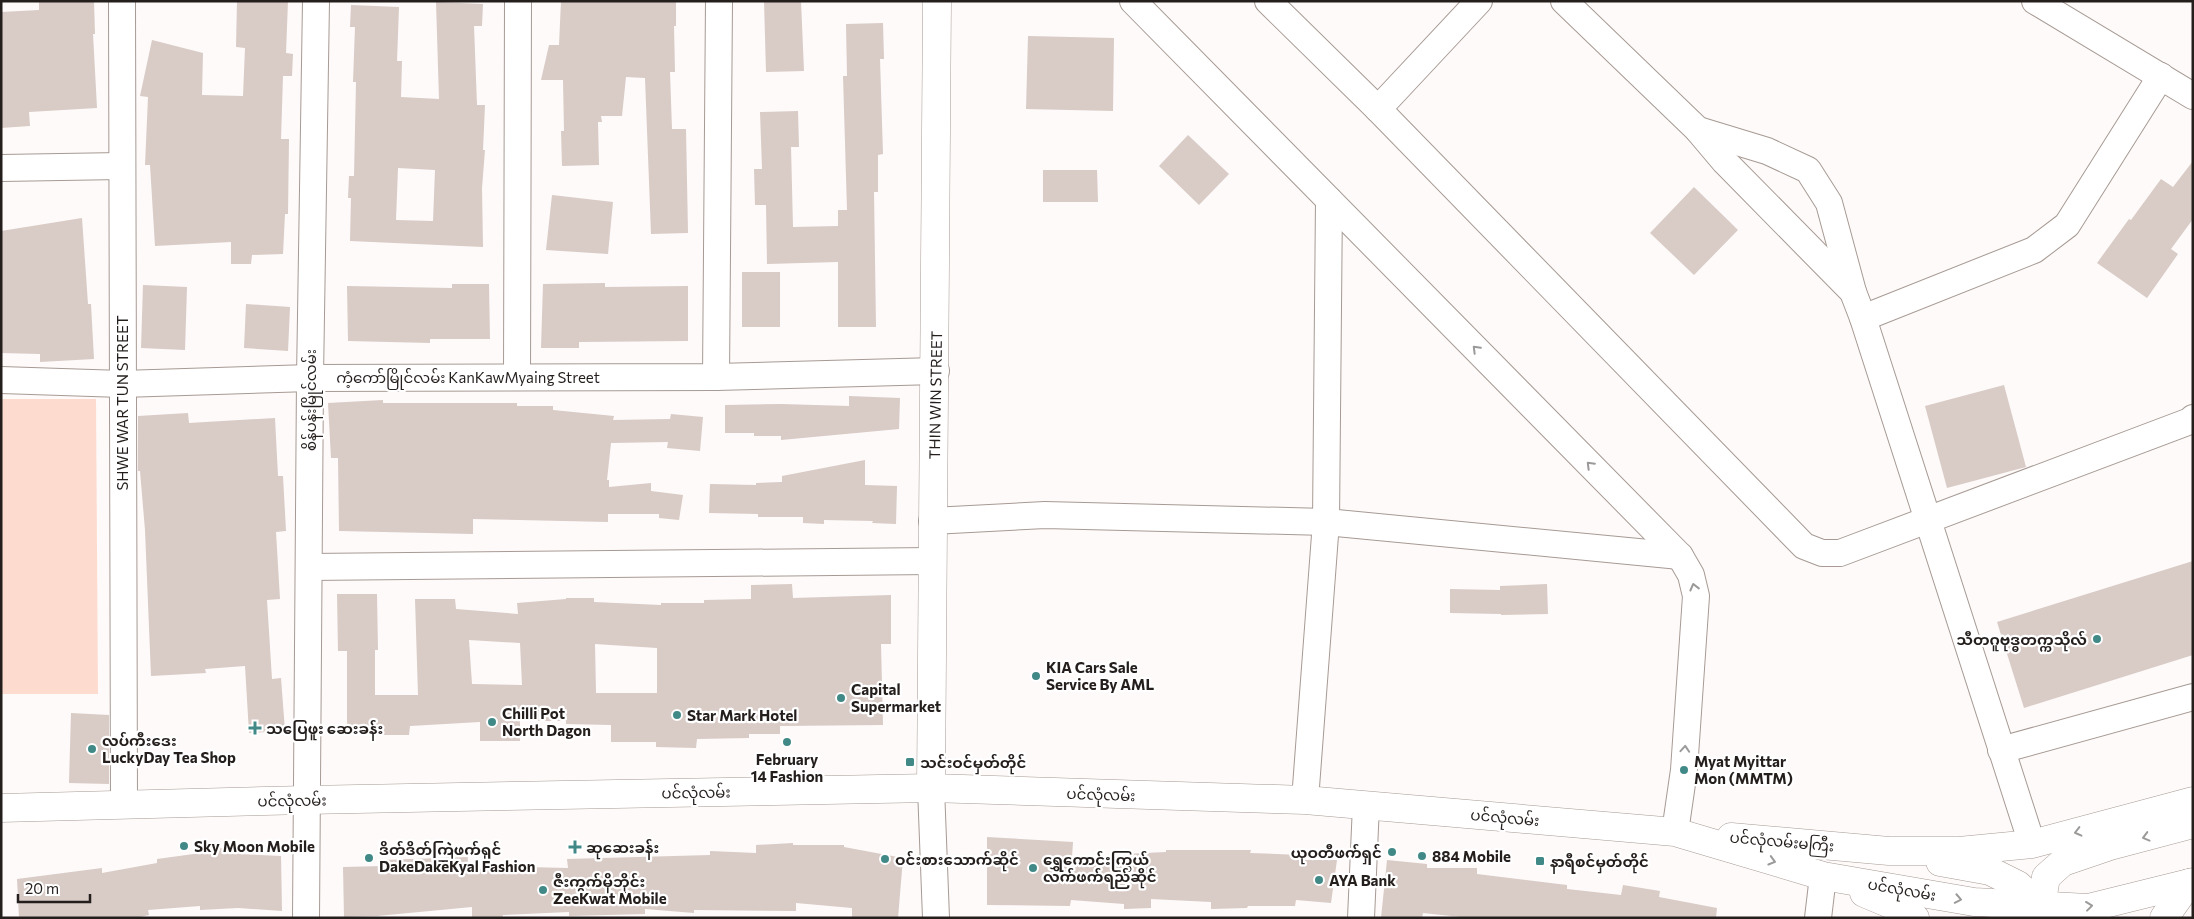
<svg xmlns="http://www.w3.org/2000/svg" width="2194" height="919" viewBox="0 0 2194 919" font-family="Commissioner,'Noto Sans Myanmar',sans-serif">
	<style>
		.green { fill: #fddccf }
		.building { fill: #d9cbc6; fill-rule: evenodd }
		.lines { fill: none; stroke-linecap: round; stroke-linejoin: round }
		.minor-casing { stroke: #a79a94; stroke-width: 28 }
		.secondary-casing { stroke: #a79a94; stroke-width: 29 }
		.primary-casing { stroke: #a79a94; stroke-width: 29 }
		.minor { stroke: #fff; stroke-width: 26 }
		.secondary { stroke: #fff; stroke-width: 28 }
		.primary { stroke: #fff; stroke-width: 28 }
		.oneway { stroke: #9c9a99 }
		.poi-dot { fill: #418987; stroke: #fff; stroke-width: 2 }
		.labels { text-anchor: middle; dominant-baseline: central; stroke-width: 4.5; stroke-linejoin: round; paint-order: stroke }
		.street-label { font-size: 15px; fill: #241f1d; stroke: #fff }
		.poi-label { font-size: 15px; font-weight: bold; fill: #241f1d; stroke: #fff; text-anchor: start }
	</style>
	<rect width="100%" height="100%" fill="#fdfaf9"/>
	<path class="green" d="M 1,399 L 96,399 L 98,694 L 1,694 Z"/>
	<g class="building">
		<path d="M 39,1 L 94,1 L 95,34 L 93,34 L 97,108 L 29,112 L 30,126 L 1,128 L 1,12 L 39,10 Z"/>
		<path d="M 237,1 L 288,1 L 286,53 L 293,54 L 292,76 L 283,76 L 281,139 L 289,139 L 288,214 L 285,214 L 283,254 L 252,255 L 251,264 L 231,264 L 231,242 L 155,246 L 150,165 L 145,165 L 148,97 L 140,96 L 152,40 L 203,53 L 202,95 L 243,96 L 245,48 L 236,47 Z"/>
		<path d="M 561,1 L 676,1 L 676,26 L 674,26 L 675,72 L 670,72 L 672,129 L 686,129 L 688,233 L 651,234 L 645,78 L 626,77 L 622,116 L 601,116 L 602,122 L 598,122 L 599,165 L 562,166 L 561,131 L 564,131 L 563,80 L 541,80 L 549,45 L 559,45 Z"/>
		<path d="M 764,1 L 801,1 L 804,71 L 766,72 Z"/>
		<path d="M 436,2 L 483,4 L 482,26 L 474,26 L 477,105 L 485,105 L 483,150 L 485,150 L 482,188 L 483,247 L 350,241 L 351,198 L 348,198 L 349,176 L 354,176 L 356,82 L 353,82 L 355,27 L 350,27 L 351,5 L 399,7 L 397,61 L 402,61 L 401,97 L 439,99 ZM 398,168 L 435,170 L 433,221 L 396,220 Z"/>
		<path d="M 883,23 L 884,59 L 880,59 L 883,154 L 878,155 L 878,192 L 874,192 L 876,327 L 838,327 L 838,262 L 767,264 L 766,205 L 755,205 L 754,169 L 762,169 L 760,112 L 798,111 L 799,147 L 791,147 L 793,227 L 838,226 L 838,210 L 847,210 L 843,76 L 847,76 L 846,24 Z"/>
		<path d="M 1028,36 L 1114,38 L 1113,111 L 1026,109 Z"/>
		<path d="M 1188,135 L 1229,174 L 1199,205 L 1159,166 Z"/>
		<path d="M 2193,161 L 2193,219 L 2171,249 L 2178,254 L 2147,298 L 2097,263 L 2129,219 L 2131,220 L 2161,179 L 2173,187 Z"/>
		<path d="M 1043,170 L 1097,170 L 1098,202 L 1043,202 Z"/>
		<path d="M 1694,187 L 1738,230 L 1694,275 L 1650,233 Z"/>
		<path d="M 552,195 L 613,202 L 608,254 L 546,250 Z"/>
		<path d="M 82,218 L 88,304 L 91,304 L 94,359 L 40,362 L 40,354 L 1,353 L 1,231 Z"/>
		<rect x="742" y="272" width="38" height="55"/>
		<path d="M 605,283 L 605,287 L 688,286 L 688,341 L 579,342 L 579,348 L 541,348 L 543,284 Z"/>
		<path d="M 452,284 L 489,284 L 490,339 L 430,339 L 430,343 L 348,341 L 347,286 L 452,288 Z"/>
		<path d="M 143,285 L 187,287 L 185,350 L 141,348 Z"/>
		<path d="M 246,304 L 290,307 L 288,351 L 244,348 Z"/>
		<path d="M 2004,385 L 2026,467 L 1947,488 L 1925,406 Z"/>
		<path d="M 849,396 L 900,398 L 899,429 L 781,440 L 781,436 L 754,436 L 754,433 L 725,433 L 725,405 L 781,404 L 849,406 Z"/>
		<path d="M 383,400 L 383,403 L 517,403 L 517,406 L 553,406 L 553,410 L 614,416 L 613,420 L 670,419 L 671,414 L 703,417 L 700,451 L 667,448 L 668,442 L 611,443 L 607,480 L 609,480 L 609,487 L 651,483 L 651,491 L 683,495 L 679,520 L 659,518 L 659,514 L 608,514 L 608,522 L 473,519 L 473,534 L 339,531 L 338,458 L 331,458 L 328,403 Z"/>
		<path d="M 188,413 L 189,423 L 275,418 L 278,476 L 283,476 L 286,531 L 276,532 L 280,599 L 267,600 L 272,679 L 281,678 L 285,731 L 249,733 L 245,666 L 205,669 L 206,673 L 151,676 L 145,530 L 140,471 L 138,471 L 138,416 Z"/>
		<path d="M 865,460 L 865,485 L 897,486 L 896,524 L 872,523 L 873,521 L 824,520 L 824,524 L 803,523 L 803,517 L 758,517 L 758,514 L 709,513 L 710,484 L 756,485 L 756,483 L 782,482 L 782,476 Z"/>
		<path d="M 2193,561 L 2193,655 L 2024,708 L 1997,622 Z"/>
		<path d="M 792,584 L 793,598 L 891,595 L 891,644 L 881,644 L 883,725 L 780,726 L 780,734 L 749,734 L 749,738 L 697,739 L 696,748 L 656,747 L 656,742 L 611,742 L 611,725 L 566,724 L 566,721 L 520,721 L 520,741 L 480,741 L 480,722 L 410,726 L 409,735 L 381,735 L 381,727 L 347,727 L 347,651 L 338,651 L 337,594 L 377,594 L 378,650 L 375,650 L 375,695 L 418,695 L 415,599 L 455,599 L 456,609 L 518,614 L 517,603 L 566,599 L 566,598 L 594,598 L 594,602 L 661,605 L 661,603 L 704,603 L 704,600 L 751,599 L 751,585 ZM 469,640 L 520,643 L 522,685 L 472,684 ZM 595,644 L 657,648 L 657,693 L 596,693 Z"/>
		<path d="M 1547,584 L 1548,614 L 1501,615 L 1501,614 L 1450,613 L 1450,589 L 1500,590 L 1500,586 Z"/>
		<path d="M 71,713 L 109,715 L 109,784 L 69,783 Z"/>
		<path d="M 987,837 L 1073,842 L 1072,857 L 1124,858 L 1124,854 L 1166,852 L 1166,850 L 1251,850 L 1250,853 L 1301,855 L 1300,860 L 1337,860 L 1331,903 L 1296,900 L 1295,906 L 1248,906 L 1247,908 L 1211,909 L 1211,902 L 1151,899 L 1151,908 L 1124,909 L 1124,904 L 1071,900 L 1070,906 L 987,905 Z"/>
		<path d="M 793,843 L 793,845 L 844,845 L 844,847 L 903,858 L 898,918 L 852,917 L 852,908 L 796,903 L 796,911 L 694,910 L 694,913 L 645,909 L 645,914 L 569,916 L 569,912 L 503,915 L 502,918 L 472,918 L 472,907 L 377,916 L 344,917 L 343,867 L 384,866 L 384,860 L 468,857 L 467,869 L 526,868 L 526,867 L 568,868 L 567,859 L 710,855 L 710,851 L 756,853 L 756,845 Z"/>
		<path d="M 221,848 L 239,849 L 239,854 L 281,856 L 282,911 L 238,908 L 200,910 L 200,906 L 148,910 L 149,915 L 135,918 L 19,918 L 17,879 L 102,868 L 102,873 L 157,863 L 157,859 L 201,853 L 202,850 Z"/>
		<path d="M 1387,860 L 1427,864 L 1427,868 L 1477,868 L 1477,874 L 1567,885 L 1567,889 L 1621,895 L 1623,885 L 1660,891 L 1659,897 L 1717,908 L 1716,918 L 1470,918 L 1423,913 L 1422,918 L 1381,918 Z"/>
	</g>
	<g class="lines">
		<g class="minor-casing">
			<g id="minor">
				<path d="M 122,1 L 124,804"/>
				<path d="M 1133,1 L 1680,556 L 1691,575 L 1696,596 L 1684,770 L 1675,832"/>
				<path d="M 1268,1 L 1378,109 L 1804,546 L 1822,553 L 1840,553 L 2190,421 L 2193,418"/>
				<path d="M 1564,1 L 1698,130 L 1725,162 L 1853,292 L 1863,318 L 2032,844"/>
				<path d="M 2035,1 L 2193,96"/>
				<path d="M 1378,109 L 1479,1"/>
				<path d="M 1698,130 L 1767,151 L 1808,170 L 1829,203 L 1853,292"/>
				<path d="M 1,168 L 121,166"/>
				<path d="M 1863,318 L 2034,250 L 2067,225 L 2161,76"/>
				<path d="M 517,376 L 518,1"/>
				<path d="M 716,377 L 719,1"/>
				<path d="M 1,380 L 122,384 L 310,378 L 716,377 L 936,371"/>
				<path d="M 932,521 L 1045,515 L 1326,522 L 1680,556"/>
				<path d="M 309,567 L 932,561"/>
				<path d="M 2001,750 L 2193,697"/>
				<path d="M 931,788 L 936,918"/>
				<path d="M 1305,800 L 1326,522 L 1329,200"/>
				<path d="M 306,918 L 310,378 L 316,1"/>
				<path d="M 1361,918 L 1366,805"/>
				<path d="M 1818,918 L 1823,876"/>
			</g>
		</g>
		<g class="secondary-casing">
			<path id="secondary" d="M 931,788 L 937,1"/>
		</g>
		<g class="primary-casing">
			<g id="primary">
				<path d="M 1,808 L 306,800 L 931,788 L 1305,800 L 1675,832 L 1823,876 L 1974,902 L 2088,908 L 2193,882"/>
				<path d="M 1731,837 L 1889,851 L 1959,851 L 2032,844 L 2193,801"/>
				<path d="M 1940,862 L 1990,871 L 2018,885 L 2041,906"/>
				<path d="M 1864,893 L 1895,906 L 1915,918"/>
				<path d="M 2041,906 L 2046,877 L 2063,862 L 2110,846 L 2193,824"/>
				<path d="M 2164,918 L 2189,883"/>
			</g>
		</g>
		<use href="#minor" class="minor"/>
		<use href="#secondary" class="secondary"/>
		<use href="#primary" class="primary"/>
	</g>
	<defs><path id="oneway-chevron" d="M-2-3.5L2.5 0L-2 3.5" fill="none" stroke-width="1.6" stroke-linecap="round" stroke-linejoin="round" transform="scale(1.25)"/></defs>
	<g class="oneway">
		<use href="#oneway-chevron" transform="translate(1476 349) rotate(-135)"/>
		<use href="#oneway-chevron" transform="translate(1590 465) rotate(-135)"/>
		<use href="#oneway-chevron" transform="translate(1694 587) rotate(-104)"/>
		<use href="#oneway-chevron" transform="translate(1685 749) rotate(-86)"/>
		<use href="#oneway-chevron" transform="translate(2078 832) rotate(166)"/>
		<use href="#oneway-chevron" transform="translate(2146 837) rotate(165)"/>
		<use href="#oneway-chevron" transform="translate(1772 861) rotate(16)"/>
		<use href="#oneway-chevron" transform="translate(1958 899) rotate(11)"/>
		<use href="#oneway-chevron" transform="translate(2089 906) rotate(-7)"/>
	</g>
	<g class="poi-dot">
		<circle cx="2097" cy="639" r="5"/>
		<circle cx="1036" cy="676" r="5"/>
		<circle cx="841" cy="698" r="5"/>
		<circle cx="677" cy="715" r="5"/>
		<circle cx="492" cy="722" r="5"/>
		<path d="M252.5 720.5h5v5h5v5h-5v5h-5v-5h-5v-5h5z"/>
		<circle cx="787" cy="742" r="5"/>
		<circle cx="92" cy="749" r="5"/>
		<rect x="905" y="757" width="10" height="10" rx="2.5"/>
		<circle cx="1684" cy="770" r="5"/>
		<circle cx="184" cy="846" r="5"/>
		<path d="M572.5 839.5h5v5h5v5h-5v5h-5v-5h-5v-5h5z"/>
		<circle cx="1392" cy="852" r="5"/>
		<circle cx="1422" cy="856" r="5"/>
		<circle cx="369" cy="858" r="5"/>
		<circle cx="885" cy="859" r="5"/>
		<rect x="1535" y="856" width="10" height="10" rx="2.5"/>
		<circle cx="1033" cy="868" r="5"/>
		<circle cx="1319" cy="880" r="5"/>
		<circle cx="543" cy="890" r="5"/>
	</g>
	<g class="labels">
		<g class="street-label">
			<text x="468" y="377">ကံ့ကော်မြိုင်လမ်း KanKawMyaing Street</text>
			<text transform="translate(935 395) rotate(-89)">THIN WIN STREET</text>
			<text transform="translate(310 400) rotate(-90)">စိန်ပန်းမြိုင်လမ်း</text>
			<text transform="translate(122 403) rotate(-90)">SHWE WAR TUN STREET</text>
			<text transform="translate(696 792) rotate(-1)">ပင်လုံလမ်း</text>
			<text transform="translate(1101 794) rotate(2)">ပင်လုံလမ်း</text>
			<text transform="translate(292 800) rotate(-1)">ပင်လုံလမ်း</text>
			<text transform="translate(1505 817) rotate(5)">ပင်လုံလမ်း</text>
			<text transform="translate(1782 841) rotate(5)">ပင်လုံလမ်းမကြီး</text>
			<text transform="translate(1902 889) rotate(10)">ပင်လုံလမ်း</text>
		</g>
		<g class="poi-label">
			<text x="2087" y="639" text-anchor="end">သီတဂူဗုဒ္ဓတက္ကသိုလ်</text>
			<text x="1046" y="667">KIA Cars Sale<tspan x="1046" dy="17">Service By AML</tspan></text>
			<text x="851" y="689">Capital<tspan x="851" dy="17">Supermarket</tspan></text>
			<text x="502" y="713">Chilli Pot<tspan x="502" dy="17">North Dagon</tspan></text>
			<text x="687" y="715">Star Mark Hotel</text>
			<text x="266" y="728">သပြေဖူး ဆေးခန်း</text>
			<text x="102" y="740">လပ်ကီးဒေး<tspan x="102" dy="17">LuckyDay Tea Shop</tspan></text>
			<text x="787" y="759" text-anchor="middle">February<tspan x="787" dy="17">14 Fashion</tspan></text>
			<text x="1694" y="761">Myat Myittar<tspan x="1694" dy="17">Mon (MMTM)</tspan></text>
			<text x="920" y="762">သင်းဝင်မှတ်တိုင်</text>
			<text x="194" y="846">Sky Moon Mobile</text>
			<text x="586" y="847">ဆုဆေးခန်း</text>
			<text x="379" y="849">ဒိတ်ဒိတ်ကြဲဖက်ရှင်<tspan x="379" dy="17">DakeDakeKyal Fashion</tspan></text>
			<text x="1382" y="852" text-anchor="end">ယုဝတီဖက်ရှင်</text>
			<text x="1432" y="856">884 Mobile</text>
			<text x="895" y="859">ဝင်းစားသောက်ဆိုင်</text>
			<text x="1043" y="859">ရွှေကောင်းကြွယ်<tspan x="1043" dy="17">လက်ဖက်ရည်ဆိုင်</tspan></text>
			<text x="1550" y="861">နာရီစင်မှတ်တိုင်</text>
			<text x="1329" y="880">AYA Bank</text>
			<text x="553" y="881">ဇီးကွက်မိုဘိုင်း<tspan x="553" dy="17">ZeeKwat Mobile</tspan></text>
		</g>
	</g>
	<rect width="2194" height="919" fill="none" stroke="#241f1d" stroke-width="5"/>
	<path d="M18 894v8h72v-8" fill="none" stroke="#241f1d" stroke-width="2.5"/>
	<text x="25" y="894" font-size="15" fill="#241f1d" stroke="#ffffff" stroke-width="4" paint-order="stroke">20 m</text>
</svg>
